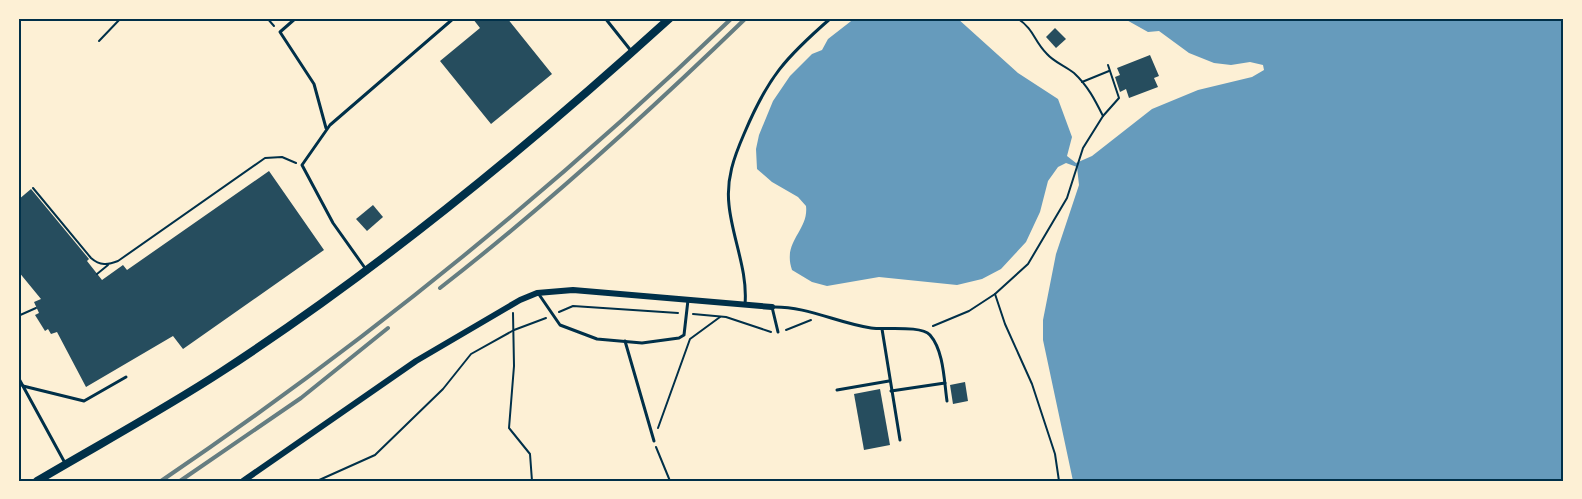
<svg xmlns="http://www.w3.org/2000/svg" width="1582" height="499" viewBox="0 0 1582 499" font-family="'Noto Sans',sans-serif">
	<style>
		.water { fill: #669bbc }
		.building { fill: #264d5e }
		.lines { fill: none; stroke-linecap: round; stroke-linejoin: round }
		.path { stroke: #003049; stroke-width: 2 }
		.service { stroke: #003049; stroke-width: 3 }
		.minor { stroke: #003049; stroke-width: 6 }
		.secondary { stroke: #003049; stroke-width: 8 }
		.rail { stroke: #657d81; stroke-width: 4 }
		.neatline { fill: none; stroke: #003049; stroke-width: 2 }
	</style>
	<rect width="100%" height="100%" fill="#fdf0d5"/>
	<path class="water" d="M 855,18 L 957,18 L 1018,73 L 1058,99 L 1072,137 L 1067,156 L 1076,163 L 1092,156 L 1152,109 L 1198,90 L 1252,77 L 1264,70 L 1263,65 L 1250,62 L 1231,65 L 1214,63 L 1189,53 L 1159,31 L 1148,32 L 1123,18 L 1564,18 L 1564,481 L 1073,481 L 1043,340 L 1043,320 L 1056,254 L 1079,185 L 1077,167 L 1066,163 L 1058,167 L 1048,181 L 1040,212 L 1026,242 L 1001,269 L 982,279 L 957,285 L 879,277 L 827,286 L 812,282 L 792,270 C 782,241 809,231 806,206 L 798,197 L 772,182 L 757,169 L 756,149 L 759,135 L 773,101 L 790,76 L 812,54 L 822,50 L 828,39 Z"/>
	<g class="building">
		<path d="M 475,18 L 507,18 L 552,74 L 491,124 L 440,61 L 480,28 L 473,19 Z"/>
		<path d="M 1055,28 L 1066,39 L 1056,48 L 1046,37 Z"/>
		<path d="M 1150,55 L 1159,76 L 1154,78 L 1158,87 L 1129,98 L 1126,89 L 1120,92 L 1115,77 L 1120,75 L 1117,68 Z"/>
		<path d="M 269,171 L 324,250 L 183,349 L 173,336 L 86,387 L 57,332 L 51,334 L 48,329 L 45,331 L 35,315 L 39,313 L 34,302 L 41,299 L 18,271 L 18,200 L 31,189 L 89,259 L 87,261 L 102,280 L 123,265 L 127,270 Z"/>
		<path d="M 373,205 L 383,217 L 367,231 L 356,219 Z"/>
		<path d="M 965,382 L 968,401 L 953,404 L 950,385 Z"/>
		<path d="M 880,389 L 890,445 L 864,450 L 854,394 Z"/>
	</g>
	<g class="lines">
		<g class="path">
			<path d="M 267,18 L 274,26"/>
			<path d="M 99,41 L 121,18"/>
			<path d="M 1082,82 L 1109,71"/>
			<path d="M 1103,116 L 1119,98 L 1108,65"/>
			<path d="M 33,188 L 91,258 C 100,266 108,265 118,261 L 265,158 L 282,157 L 296,163"/>
			<path d="M 97,274 L 108,265"/>
			<path d="M 995,294 L 1005,324 L 1032,384 L 1055,454 L 1059,481"/>
			<path d="M 559,312 L 573,306 L 678,313"/>
			<path d="M 513,313 L 514,366 L 509,428 L 530,454 L 532,481"/>
			<path d="M 693,314 L 726,317 L 771,332"/>
			<path d="M 18,316 L 36,308"/>
			<path d="M 933,326 L 969,311 L 995,294 L 1028,264 L 1067,198 L 1083,148 L 1103,116 C 1095,100 1088,86 1074,73 C 1065,66 1054,62 1047,54 C 1033,40 1035,30 1017,18"/>
			<path d="M 786,330 L 811,320"/>
			<path d="M 658,428 L 690,339 L 720,317"/>
			<path d="M 656,447 L 670,481"/>
			<path d="M 317,481 L 375,455 L 443,389 L 471,354 L 514,330 L 546,318"/>
		</g>
		<g class="service">
			<path d="M 296,18 L 280,32 L 314,84 L 326,128"/>
			<path d="M 605,18 L 632,52"/>
			<path d="M 365,268 L 333,223 L 302,165 L 330,125 L 454,18"/>
			<path d="M 538,293 L 560,325 L 597,339 L 642,343 L 679,338 L 684,335 L 688,300"/>
			<path d="M 745,304 C 748,271 732,237 729,205 C 726,179 734,157 744,134 C 768,77 785,58 831,18"/>
			<path d="M 882,329 L 900,440"/>
			<path d="M 778,332 L 772,307 C 807,306 837,323 871,328 C 885,330 921,325 930,335 C 944,351 944,381 947,401"/>
			<path d="M 625,341 L 654,441"/>
			<path d="M 18,377 L 65,463"/>
			<path d="M 23,386 L 84,401 L 126,377"/>
			<path d="M 837,390 L 889,381"/>
			<path d="M 891,391 L 945,383"/>
		</g>
		<path class="minor" d="M 243,481 L 416,361 L 520,300 L 537,293 L 573,290 L 772,307"/>
		<path class="secondary" d="M 37,481 C 98,445 161,411 221,372 C 381,268 529,146 670,18"/>
		<g class="rail">
			<path d="M 440,288 C 548,204 648,113 746,18"/>
			<path d="M 161,481 C 365,343 554,189 732,18"/>
			<path d="M 180,481 L 301,398 L 388,328"/>
		</g>
	</g>
	<rect width="1582" height="499" fill="none" stroke="#fdf0d5" stroke-width="39"/>
	<rect x="20" y="20" width="1542" height="460" class="neatline"/>
</svg>
